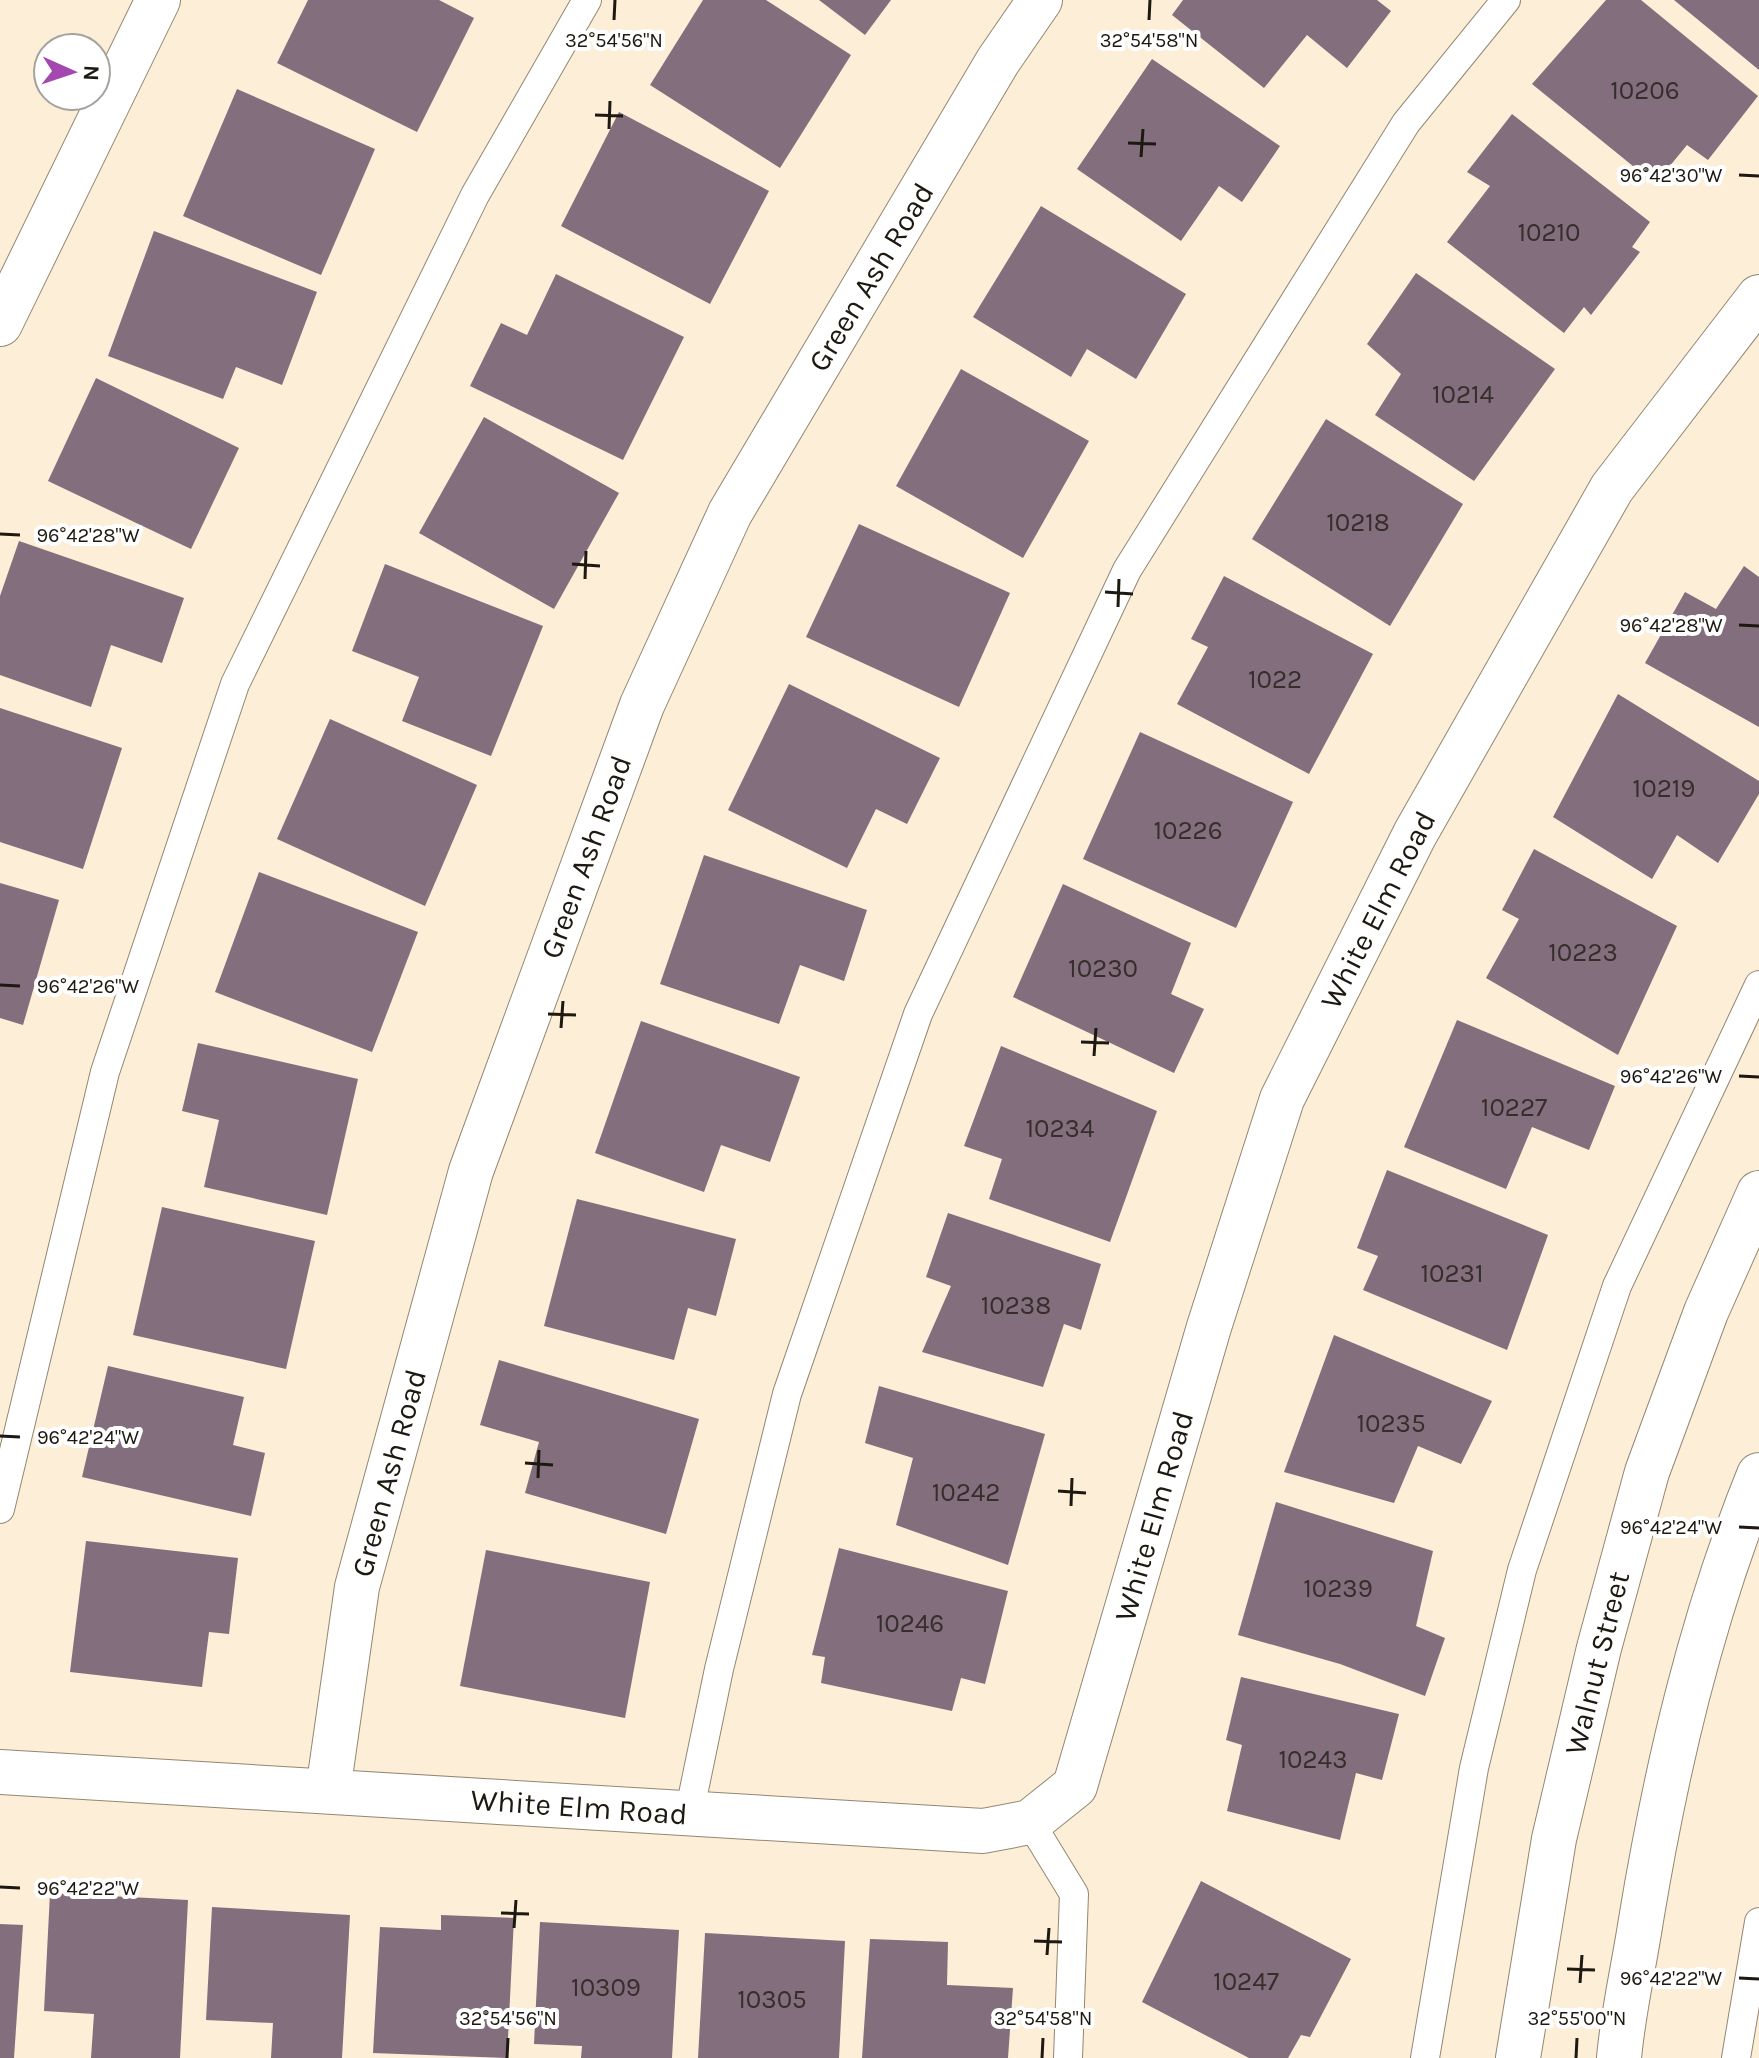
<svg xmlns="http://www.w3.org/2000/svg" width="1759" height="2058" viewBox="0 0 1759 2058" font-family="Karla,sans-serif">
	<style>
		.building { fill: #826e7d }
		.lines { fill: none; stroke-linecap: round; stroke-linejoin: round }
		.lane-casing { stroke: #938772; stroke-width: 30 }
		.street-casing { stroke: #938772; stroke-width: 46 }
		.secondary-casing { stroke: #938772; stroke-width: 46 }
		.lane { stroke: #fff; stroke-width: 28 }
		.street { stroke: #fff; stroke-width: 44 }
		.secondary { stroke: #fff; stroke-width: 44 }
		.ticks { fill: none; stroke: #1d1810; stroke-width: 3 }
		.labels { text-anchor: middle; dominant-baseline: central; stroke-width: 8; stroke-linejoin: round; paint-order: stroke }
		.number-label { font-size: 26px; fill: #362e2b }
		.street-label { font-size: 30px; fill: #1d1810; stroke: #fff }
		.ticks-label { font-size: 20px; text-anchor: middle; fill: #1d1810; stroke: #fff; stroke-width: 8; stroke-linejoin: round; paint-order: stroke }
	</style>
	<rect width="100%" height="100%" fill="#fceed7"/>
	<g class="building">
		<path d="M 308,0 L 439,0 L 474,18 L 417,132 L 277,63 Z"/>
		<path d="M 703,0 L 766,0 L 851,55 L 780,168 L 650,85 Z"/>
		<path d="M 819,0 L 891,0 L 865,35 Z"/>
		<path d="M 1183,0 L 1377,0 L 1391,11 L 1347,68 L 1307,35 L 1264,88 L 1172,15 Z"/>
		<path d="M 1606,0 L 1641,0 L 1758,96 L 1708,160 L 1687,145 L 1655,184 L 1532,84 Z"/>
		<path d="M 1674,0 L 1759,0 L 1759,70 Z"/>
		<path d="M 1152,59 L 1280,146 L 1242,202 L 1219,186 L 1181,241 L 1077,169 Z"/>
		<path d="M 237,89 L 375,149 L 321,275 L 183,216 Z"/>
		<path d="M 619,112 L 769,191 L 710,304 L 561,226 Z"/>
		<path d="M 1512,114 L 1650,222 L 1632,247 L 1640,252 L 1591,315 L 1584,307 L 1564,333 L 1447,242 L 1490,186 L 1467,172 Z"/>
		<path d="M 1041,206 L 1186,294 L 1136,379 L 1087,349 L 1071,377 L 973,317 Z"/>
		<path d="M 154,231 L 317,292 L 282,385 L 236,367 L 223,399 L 108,356 Z"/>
		<path d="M 1416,273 L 1555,369 L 1474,481 L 1375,415 L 1401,374 L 1367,344 Z"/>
		<path d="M 556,274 L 684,337 L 623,460 L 470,386 L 501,323 L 527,335 Z"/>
		<path d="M 961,369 L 1089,441 L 1023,558 L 896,486 Z"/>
		<path d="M 96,378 L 239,448 L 191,549 L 48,481 Z"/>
		<path d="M 484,417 L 619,493 L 554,609 L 419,533 Z"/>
		<path d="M 1326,419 L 1463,504 L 1390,626 L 1252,539 Z"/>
		<path d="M 859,524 L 1010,593 L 959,707 L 806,637 Z"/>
		<path d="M 19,541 L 184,598 L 162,663 L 111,645 L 91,707 L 0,675 L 0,596 Z"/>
		<path d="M 385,564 L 543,626 L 491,756 L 402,721 L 419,677 L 352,651 Z"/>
		<path d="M 1744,566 L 1759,577 L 1759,727 L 1645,663 L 1685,592 L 1716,609 Z"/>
		<path d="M 1224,576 L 1373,654 L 1309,774 L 1177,704 L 1208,647 L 1191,639 Z"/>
		<path d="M 789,684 L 940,758 L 907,824 L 876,809 L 847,868 L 728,810 Z"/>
		<path d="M 1618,694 L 1759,781 L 1759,794 L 1718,863 L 1677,835 L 1652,879 L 1553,817 Z"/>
		<path d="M 0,708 L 122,748 L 83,869 L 0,842 Z"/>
		<path d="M 330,719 L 477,785 L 425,906 L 277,839 Z"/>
		<path d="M 1140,732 L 1293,802 L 1236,928 L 1083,859 Z"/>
		<path d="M 1534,849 L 1677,926 L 1618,1055 L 1486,978 L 1519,919 L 1502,910 Z"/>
		<path d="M 704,855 L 867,910 L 844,981 L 800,965 L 779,1024 L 660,984 Z"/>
		<path d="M 259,872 L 418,932 L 372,1052 L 215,992 Z"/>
		<path d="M 0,883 L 59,900 L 23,1025 L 0,1018 Z"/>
		<path d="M 1063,884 L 1191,943 L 1171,994 L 1204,1009 L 1174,1073 L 1013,997 Z"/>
		<path d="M 1457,1020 L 1615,1086 L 1589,1150 L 1532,1127 L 1506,1189 L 1404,1147 Z"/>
		<path d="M 641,1021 L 800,1077 L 770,1162 L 721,1145 L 704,1192 L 595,1153 Z"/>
		<path d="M 198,1043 L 358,1079 L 327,1215 L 204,1187 L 219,1120 L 182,1111 Z"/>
		<path d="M 1001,1046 L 1157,1111 L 1110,1242 L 989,1199 L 1002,1159 L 964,1146 Z"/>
		<path d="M 1387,1170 L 1548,1235 L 1507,1350 L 1363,1290 L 1378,1256 L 1357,1248 Z"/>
		<path d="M 577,1199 L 736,1239 L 716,1316 L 688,1308 L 674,1360 L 544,1326 Z"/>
		<path d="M 162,1207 L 315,1241 L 286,1369 L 133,1335 Z"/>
		<path d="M 948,1213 L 1101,1264 L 1081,1330 L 1064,1324 L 1043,1387 L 922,1352 L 951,1286 L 926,1277 Z"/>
		<path d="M 1334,1335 L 1492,1401 L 1461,1464 L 1418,1446 L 1394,1503 L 1284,1472 Z"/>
		<path d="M 499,1360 L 699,1419 L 666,1534 L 525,1493 L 539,1442 L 480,1425 Z"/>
		<path d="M 108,1366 L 244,1397 L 233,1445 L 265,1453 L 251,1516 L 82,1477 Z"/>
		<path d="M 879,1386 L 1045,1434 L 1008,1565 L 896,1525 L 913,1458 L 865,1443 Z"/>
		<path d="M 1276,1502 L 1433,1551 L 1416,1626 L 1445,1638 L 1425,1696 L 1340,1664 L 1238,1635 Z"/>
		<path d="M 86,1541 L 238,1558 L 229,1634 L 209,1632 L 202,1687 L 70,1672 Z"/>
		<path d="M 839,1548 L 1008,1591 L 985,1684 L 961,1678 L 952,1711 L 821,1683 L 825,1657 L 812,1655 Z"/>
		<path d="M 486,1550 L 650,1582 L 625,1718 L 460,1686 Z"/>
		<path d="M 1241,1677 L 1399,1714 L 1382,1780 L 1356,1773 L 1340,1840 L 1227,1811 L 1242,1745 L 1226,1740 Z"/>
		<path d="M 1201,1881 L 1351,1959 L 1310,2037 L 1301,2035 L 1288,2058 L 1249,2058 L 1142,2002 Z"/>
		<path d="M 50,1893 L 188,1900 L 180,2058 L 91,2058 L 94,2014 L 44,2011 Z"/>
		<path d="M 212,1907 L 350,1915 L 342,2058 L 271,2058 L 273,2023 L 206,2020 Z"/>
		<path d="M 441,1915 L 514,1918 L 507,2058 L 373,2053 L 380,1927 L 441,1930 Z"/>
		<path d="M 540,1922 L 679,1930 L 672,2058 L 581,2058 L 582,2046 L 534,2044 Z"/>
		<path d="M 0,1924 L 23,1925 L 14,2058 L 0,2058 Z"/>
		<path d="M 705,1933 L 845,1941 L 839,2058 L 698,2058 Z"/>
		<path d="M 870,1939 L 948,1942 L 947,1985 L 1013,1988 L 1008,2058 L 862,2058 Z"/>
	</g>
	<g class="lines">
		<g class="lane-casing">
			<g id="lane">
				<path d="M 0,1509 L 105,1072 L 235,684 L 475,195 L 587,0"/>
				<path d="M 689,1814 L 719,1669 L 787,1394 L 918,1014 L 1127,570 L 1406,123 L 1506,0"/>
				<path d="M 1030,1822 L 1074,1894 L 1068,2058"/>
				<path d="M 1425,2058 L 1474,1768 L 1522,1570 L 1617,1286 L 1759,985"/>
				<path d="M 1736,2058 L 1759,1922"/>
			</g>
		</g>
		<g class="street-casing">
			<g id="street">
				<path d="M 0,324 L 158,0"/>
				<path d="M 0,1772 L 983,1831 L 1030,1822 L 1075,1786 L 1209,1327 L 1282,1099 L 1415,834 L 1612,488 L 1759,297"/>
				<path d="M 328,1791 L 357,1587 L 471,1171 L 642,705 L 730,513 L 998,61 L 1040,0"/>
			</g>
		</g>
		<g class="secondary-casing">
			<g id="secondary">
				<path d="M 1518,2058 L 1554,1839 L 1599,1648 L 1647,1472 L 1706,1312 L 1759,1193"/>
				<path d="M 1619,2058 C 1623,2012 1634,1966 1641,1920 C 1666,1769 1701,1618 1759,1475"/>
			</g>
		</g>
		<use href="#lane" class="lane"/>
		<use href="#street" class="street"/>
		<use href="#secondary" class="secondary"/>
	</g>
	<path class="ticks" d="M 614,20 L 615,0M 1149,20 L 1150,0M 595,115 L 623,116M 609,129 L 610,101M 1128,143 L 1156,144M 1141,157 L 1143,129M 1739,175 L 1759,176M 0,534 L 20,535M 572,564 L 600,566M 585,579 L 586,551M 1105,592 L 1133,594M 1118,607 L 1119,579M 1739,625 L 1759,626M 0,985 L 20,986M 548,1014 L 576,1015M 561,1028 L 563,1001M 1081,1042 L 1109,1043M 1094,1056 L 1096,1028M 1739,1076 L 1759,1077M 0,1436 L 20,1437M 525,1463 L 553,1465M 538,1478 L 539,1450M 1058,1491 L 1086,1493M 1071,1506 L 1072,1478M 1739,1527 L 1759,1528M 0,1887 L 20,1888M 501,1913 L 529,1914M 514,1928 L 516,1900M 1034,1941 L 1062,1942M 1047,1955 L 1049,1928M 1567,1969 L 1595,1970M 1739,1978 L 1759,1979M 1580,1983 L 1582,1955M 507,2058 L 508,2038M 1042,2058 L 1043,2038M 1576,2058 L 1577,2038"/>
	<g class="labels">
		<g class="number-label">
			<text x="1645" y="90">10206</text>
			<text x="1549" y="232">10210</text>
			<text x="1463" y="394">10214</text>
			<text x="1358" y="522">10218</text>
			<text x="1275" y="679">1022</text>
			<text x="1664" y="788">10219</text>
			<text x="1188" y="830">10226</text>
			<text x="1583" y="952">10223</text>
			<text x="1103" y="968">10230</text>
			<text x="1514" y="1107">10227</text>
			<text x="1060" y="1128">10234</text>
			<text x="1452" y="1273">10231</text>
			<text x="1016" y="1305">10238</text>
			<text x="1391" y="1423">10235</text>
			<text x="966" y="1492">10242</text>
			<text x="1338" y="1588">10239</text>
			<text x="910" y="1623">10246</text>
			<text x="1313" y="1759">10243</text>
			<text x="1246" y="1981">10247</text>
			<text x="606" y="1987">10309</text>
			<text x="772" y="1999">10305</text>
		</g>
		<g class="street-label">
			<text transform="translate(871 277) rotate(-59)">Green Ash Road</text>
			<text transform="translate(586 857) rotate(-70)">Green Ash Road</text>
			<text transform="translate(1378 910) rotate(-63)">White Elm Road</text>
			<text transform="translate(389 1473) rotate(-75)">Green Ash Road</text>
			<text transform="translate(1154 1516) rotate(-74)">White Elm Road</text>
			<text transform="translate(1597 1663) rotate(-76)">Walnut Street</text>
			<text transform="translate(579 1807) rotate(4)">White Elm Road</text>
		</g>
	</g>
	<g class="ticks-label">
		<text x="614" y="47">32°54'56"N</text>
		<text x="1149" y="47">32°54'58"N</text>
		<text x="1671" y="182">96°42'30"W</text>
		<text x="88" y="542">96°42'28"W</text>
		<text x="1671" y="632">96°42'28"W</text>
		<text x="88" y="993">96°42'26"W</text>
		<text x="1671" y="1083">96°42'26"W</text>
		<text x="88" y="1444">96°42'24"W</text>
		<text x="1671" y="1534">96°42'24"W</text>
		<text x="88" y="1895">96°42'22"W</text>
		<text x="1671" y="1985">96°42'22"W</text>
		<text x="508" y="2025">32°54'56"N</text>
		<text x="1043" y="2025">32°54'58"N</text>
		<text x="1577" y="2025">32°55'00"N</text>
	</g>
	<g transform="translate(72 72) rotate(93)"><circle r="38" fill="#ffffff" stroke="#a5a39f" stroke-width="2"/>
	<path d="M0-6L14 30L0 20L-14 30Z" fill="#a547b0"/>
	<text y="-12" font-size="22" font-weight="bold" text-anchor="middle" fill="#1d1810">N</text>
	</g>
</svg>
